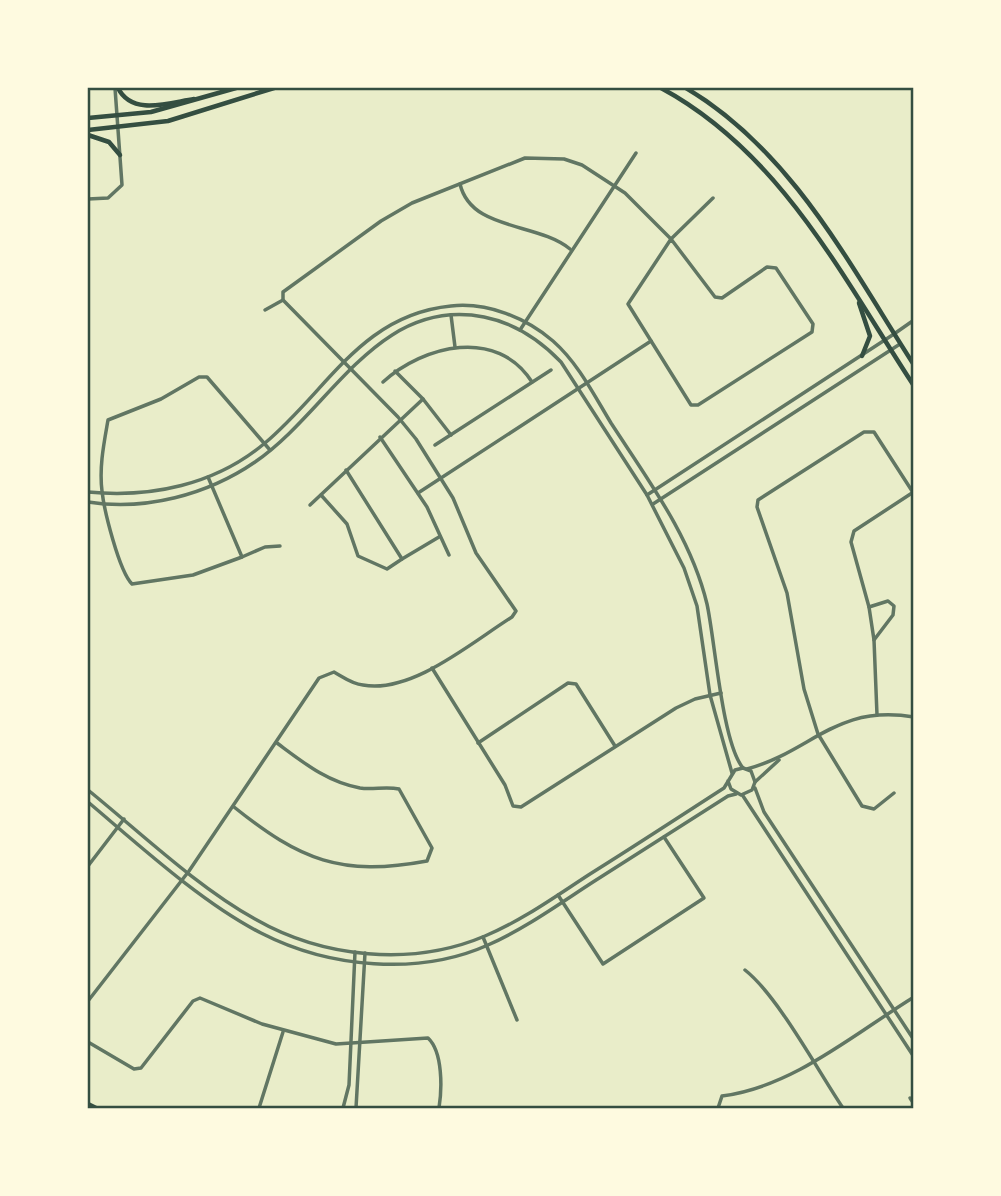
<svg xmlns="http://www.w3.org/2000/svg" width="1001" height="1196" viewBox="0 0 1001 1196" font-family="'Work Sans',sans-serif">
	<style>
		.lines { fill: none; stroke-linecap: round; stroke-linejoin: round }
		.minor { stroke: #617663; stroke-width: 3.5 }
		.tertiary { stroke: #617663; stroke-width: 3.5 }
		.secondary { stroke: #344e41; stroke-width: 4.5 }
		.neatline { fill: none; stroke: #344e41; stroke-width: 2.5 }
	</style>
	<rect width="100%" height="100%" fill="#e9edc9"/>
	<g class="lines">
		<g class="minor">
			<path d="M 460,184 C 471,231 537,222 570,249"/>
			<path d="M 88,199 L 108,198 L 122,185 L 115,88"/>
			<path d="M 671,239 L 715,297 L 722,298 L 767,267 L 776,268 L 813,324 L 812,332 L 698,405 L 691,405 L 628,304 Z"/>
			<path d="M 265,310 L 283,300"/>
			<path d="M 451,315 L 455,347"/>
			<path d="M 520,330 L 636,153"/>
			<path d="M 894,334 L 914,320"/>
			<path d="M 395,371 L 423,399 L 451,435"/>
			<path d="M 383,382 C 424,345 497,327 532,382"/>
			<path d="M 380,437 L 427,507 L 449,555"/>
			<path d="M 435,445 L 551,370"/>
			<path d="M 208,477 L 242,557 L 193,575 L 132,584 C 119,571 104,510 102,491 C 99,467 104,443 108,420 L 161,399 L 199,377 L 207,377 L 270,450"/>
			<path d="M 418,493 L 651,341"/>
			<path d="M 321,495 L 347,524 L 358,556 L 387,569 L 402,559 L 346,470"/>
			<path d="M 310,505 L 423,399"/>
			<path d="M 242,557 L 265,547 L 280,546"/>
			<path d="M 402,559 L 439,537"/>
			<path d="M 869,607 L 888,601 L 894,606 L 893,615 L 874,640"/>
			<path d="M 432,668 L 505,785 L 513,806 L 521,807 L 676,708 L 695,699 L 721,693"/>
			<path d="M 877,715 L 874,640 L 869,607 L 851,542 L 854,531 L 912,493"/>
			<path d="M 478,743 L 568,683 L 576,684 L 615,746"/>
			<path d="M 747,769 C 813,751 835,704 914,717"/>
			<path d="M 755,782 L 779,760"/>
			<path d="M 894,793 L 874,809 L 862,806 L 818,734 L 804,689 L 787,593 L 757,507 L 758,500 L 864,432 L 874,432 L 914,494"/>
			<path d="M 234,807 C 300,860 341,877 427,861 L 432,848 L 399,789 C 386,786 373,790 360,788 C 327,782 304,763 277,743"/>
			<path d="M 88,866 L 124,819"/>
			<path d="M 558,895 L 603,964 L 704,898 L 664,837"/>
			<path d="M 483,937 L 517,1020"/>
			<path d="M 745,970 C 778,996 818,1071 843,1108"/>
			<path d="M 88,1001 L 189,871 L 319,678 L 334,672 C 343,677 352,684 363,685 C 412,694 472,642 512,617 L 516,611 L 476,553 L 453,498 L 416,439 L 398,417 L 283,300 L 283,292 L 381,221 L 412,203 L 525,158 L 564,159 L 582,165 L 625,193 L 671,239 L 713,198"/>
			<path d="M 88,1042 L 134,1069 L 141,1068 L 193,1001 L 200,998 L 262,1024 L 336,1044 L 428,1038 C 443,1052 442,1089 439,1108"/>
			<path d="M 910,1098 L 914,1104"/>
			<path d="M 259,1108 L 283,1032"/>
			<path d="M 343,1108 L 349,1085 L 355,952"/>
			<path d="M 356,1108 L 365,953"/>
			<path d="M 718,1108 L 722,1096 C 793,1087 854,1034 914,997"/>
		</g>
		<g class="tertiary">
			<path d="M 88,492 C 151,498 215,485 265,443 C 328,390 361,315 451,306 C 488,302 526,318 553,341 C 578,363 594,395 611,423 C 648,480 691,537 707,604 C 715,640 722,743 743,768"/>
			<path d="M 647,495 L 894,334"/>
			<path d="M 88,502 C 145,511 207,495 255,462 C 330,411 377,296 484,317 C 514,323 540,340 561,362 L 647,495 L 684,568 L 697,606 L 710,695 L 732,773"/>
			<path d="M 653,504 L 900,344"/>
			<path d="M 755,788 L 764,812 L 914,1040"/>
			<path d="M 88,790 C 141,833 196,886 255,919 C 323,958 412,967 485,936 C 523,920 556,896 590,874 C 635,846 679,817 724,788 L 735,770 L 743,768 L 751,771 L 755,782 L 752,790 L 741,795 L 731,789 L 728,781"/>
			<path d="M 743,796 L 914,1057"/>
			<path d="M 88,802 C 139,845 202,903 261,933 C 329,968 419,976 488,945 C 526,928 559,904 593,882 C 638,853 683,825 728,796 L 736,794"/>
		</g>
		<g class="secondary">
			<path d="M 118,88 C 132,116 168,103 194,99"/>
			<path d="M 661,88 C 780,152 842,276 914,386"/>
			<path d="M 686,88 C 792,151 849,264 914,365"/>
			<path d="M 88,118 L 151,112 L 236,88"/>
			<path d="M 88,130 L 168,121 L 274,88"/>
			<path d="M 88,135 L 109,142 L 120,155"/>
			<path d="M 859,303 L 870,336 L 862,356"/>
			<path d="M 88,1104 L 96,1108"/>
		</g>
	</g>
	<rect width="1001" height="1196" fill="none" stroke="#fefae0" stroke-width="178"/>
	<rect x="89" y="89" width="823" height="1018" class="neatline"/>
</svg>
